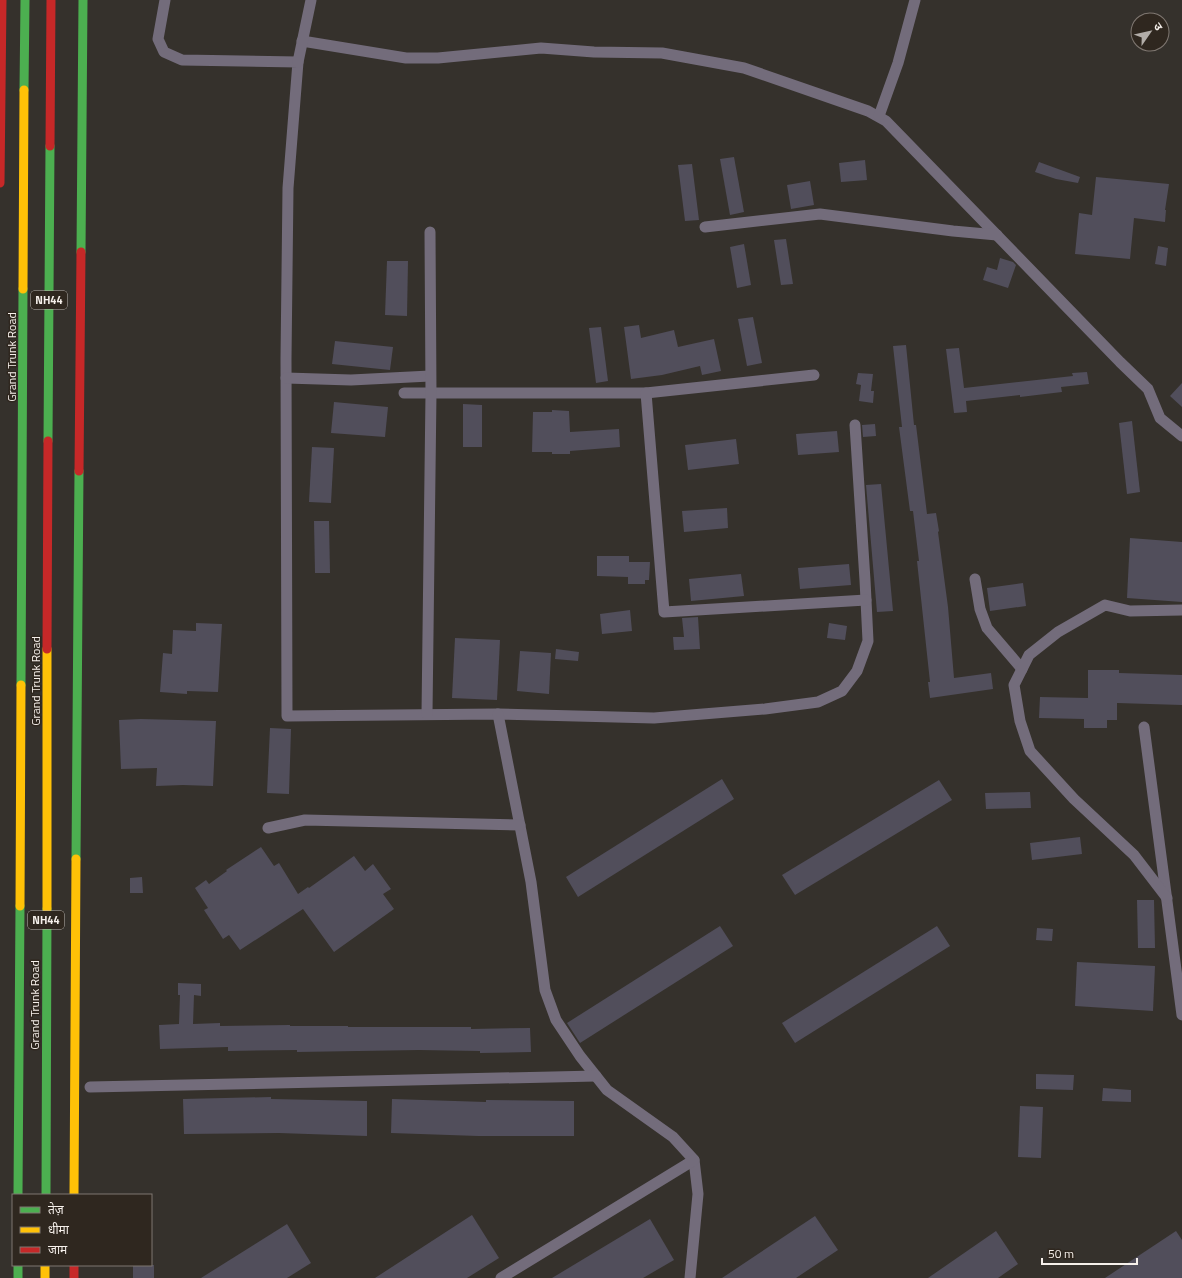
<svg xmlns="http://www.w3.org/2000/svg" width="1182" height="1278" viewBox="0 0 1182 1278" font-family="'Titillium Web','Noto Sans Devanagari',sans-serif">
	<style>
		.building { fill: #514e5b }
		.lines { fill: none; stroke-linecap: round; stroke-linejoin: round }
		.street { stroke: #736c7b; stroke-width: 11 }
		.fast { stroke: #4caf50; stroke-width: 9 }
		.slow { stroke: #ffc107; stroke-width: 9 }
		.jam { stroke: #c62828; stroke-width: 9 }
		.labels { text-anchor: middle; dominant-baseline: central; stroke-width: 3; stroke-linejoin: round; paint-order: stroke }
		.shield { fill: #2f271f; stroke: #bab4ae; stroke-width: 1 }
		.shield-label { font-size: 11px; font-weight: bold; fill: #f6f0eb }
		.street-label { font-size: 12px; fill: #f6f0eb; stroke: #2f271f }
	</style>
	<rect width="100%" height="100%" fill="#35312c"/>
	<g class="building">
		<path d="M 734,157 L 744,212 L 730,215 L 720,159 Z"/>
		<path d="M 865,160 L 867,180 L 841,182 L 839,163 Z"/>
		<path d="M 1039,162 L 1080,177 L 1078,183 L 1056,179 L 1035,172 Z"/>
		<path d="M 692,164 L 699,220 L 685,221 L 678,165 Z"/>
		<path d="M 1096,177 L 1169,184 L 1165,210 L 1166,210 L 1165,222 L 1134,218 L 1130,259 L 1075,254 L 1079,213 L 1092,215 Z"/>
		<path d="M 810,181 L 814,205 L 791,209 L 787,185 Z"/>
		<path d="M 786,239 L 793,284 L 781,285 L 774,240 Z"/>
		<path d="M 744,244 L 751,285 L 737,288 L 730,247 Z"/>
		<path d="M 1158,246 L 1168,248 L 1166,266 L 1155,264 Z"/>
		<path d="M 1000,258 L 1013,262 L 1016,265 L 1008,288 L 983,280 L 987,267 L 997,270 Z"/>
		<path d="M 387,261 L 408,261 L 407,316 L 385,315 Z"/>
		<path d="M 753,317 L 762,363 L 747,366 L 738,319 Z"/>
		<path d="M 639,325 L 641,338 L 674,330 L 678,347 L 714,339 L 721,371 L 702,375 L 700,366 L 662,375 L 631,379 L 624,327 Z"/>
		<path d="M 601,327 L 608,381 L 596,383 L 589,328 Z"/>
		<path d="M 335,341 L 393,347 L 390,370 L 332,364 Z"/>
		<path d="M 906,345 L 914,425 L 916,425 L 927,514 L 936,513 L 939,531 L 938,532 L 948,607 L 954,678 L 991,673 L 993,689 L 930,698 L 928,682 L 930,682 L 917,561 L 919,561 L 913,511 L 910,511 L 899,427 L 902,427 L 893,346 Z"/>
		<path d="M 959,348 L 964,388 L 1073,376 L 1072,373 L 1087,372 L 1089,384 L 1061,387 L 1062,392 L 1020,397 L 1020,395 L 966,401 L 967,412 L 954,413 L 946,349 Z"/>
		<path d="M 858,373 L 873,374 L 871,391 L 874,391 L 873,403 L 859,401 L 861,385 L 856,384 Z"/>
		<path d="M 1182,383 L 1182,407 L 1170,396 Z"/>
		<path d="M 334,402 L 388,407 L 385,437 L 331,433 Z"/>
		<path d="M 463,404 L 482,405 L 482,447 L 463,447 Z"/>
		<path d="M 552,410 L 569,411 L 570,432 L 619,429 L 620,447 L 570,451 L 570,454 L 552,454 L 552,452 L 532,452 L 533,412 L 552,412 Z"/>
		<path d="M 1132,421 L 1140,492 L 1127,494 L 1119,423 Z"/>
		<path d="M 875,424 L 876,436 L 863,437 L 862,425 Z"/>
		<path d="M 837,431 L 839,452 L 798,455 L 796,434 Z"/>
		<path d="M 736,439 L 739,464 L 688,470 L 685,445 Z"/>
		<path d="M 312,447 L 334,448 L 331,503 L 309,502 Z"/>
		<path d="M 881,484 L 893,611 L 877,612 L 866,485 Z"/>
		<path d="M 727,508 L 728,528 L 684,532 L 682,511 Z"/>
		<path d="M 314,521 L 329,521 L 330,573 L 315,573 Z"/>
		<path d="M 1130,538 L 1182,542 L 1182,602 L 1127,598 Z"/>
		<path d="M 597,556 L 629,556 L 629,562 L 650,562 L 649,580 L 645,580 L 645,584 L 628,584 L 628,577 L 597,576 Z"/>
		<path d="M 849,564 L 851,585 L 800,589 L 798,568 Z"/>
		<path d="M 741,574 L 744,596 L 691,601 L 689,579 Z"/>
		<path d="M 1023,583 L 1026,606 L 990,611 L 987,588 Z"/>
		<path d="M 630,610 L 632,631 L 602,634 L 600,614 Z"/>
		<path d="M 698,617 L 700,649 L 674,650 L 673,637 L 684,637 L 682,618 Z"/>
		<path d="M 196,623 L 222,624 L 218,692 L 187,691 L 187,694 L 160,692 L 163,653 L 172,654 L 173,630 L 196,631 Z"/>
		<path d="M 829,623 L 847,626 L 845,640 L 827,638 Z"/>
		<path d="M 455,638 L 500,640 L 497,700 L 452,698 Z"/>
		<path d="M 556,649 L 579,652 L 578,661 L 555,659 Z"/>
		<path d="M 520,651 L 551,653 L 549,694 L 517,691 Z"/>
		<path d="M 1088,670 L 1119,670 L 1119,673 L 1182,675 L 1182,705 L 1117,703 L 1117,720 L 1107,720 L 1107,728 L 1084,728 L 1084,719 L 1039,718 L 1040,697 L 1088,698 Z"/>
		<path d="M 141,719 L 216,721 L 213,786 L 183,785 L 156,786 L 157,768 L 121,769 L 119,720 Z"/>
		<path d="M 270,728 L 291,729 L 289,794 L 267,793 Z"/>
		<path d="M 722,779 L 734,799 L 578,897 L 566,877 Z"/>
		<path d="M 939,780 L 952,800 L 795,895 L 782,875 Z"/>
		<path d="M 1030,792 L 1031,808 L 986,809 L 985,793 Z"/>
		<path d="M 1080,837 L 1082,854 L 1032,860 L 1030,843 Z"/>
		<path d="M 261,847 L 274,866 L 279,863 L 298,894 L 308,887 L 309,888 L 354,856 L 365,871 L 373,864 L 391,889 L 383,894 L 394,909 L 334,952 L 303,909 L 240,950 L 229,935 L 223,939 L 204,910 L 208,908 L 195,888 L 206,880 L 209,884 L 227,871 L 226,870 Z"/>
		<path d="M 142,877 L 143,893 L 130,893 L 130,878 Z"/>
		<path d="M 1137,900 L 1154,900 L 1155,948 L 1138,948 Z"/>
		<path d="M 720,926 L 733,946 L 580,1043 L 567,1023 Z"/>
		<path d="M 937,926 L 950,946 L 795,1043 L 782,1023 Z"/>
		<path d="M 1037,928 L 1053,929 L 1052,941 L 1036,940 Z"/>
		<path d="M 1077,962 L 1155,966 L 1153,1011 L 1075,1006 Z"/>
		<path d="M 178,983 L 201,984 L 201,996 L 194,995 L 193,1024 L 220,1023 L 220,1026 L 290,1025 L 290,1026 L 348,1026 L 348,1027 L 471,1027 L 471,1029 L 530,1028 L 531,1052 L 480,1053 L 480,1051 L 419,1050 L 297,1052 L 297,1050 L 228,1051 L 228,1047 L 160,1049 L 159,1025 L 179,1024 L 180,995 L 178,995 Z"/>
		<path d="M 1036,1074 L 1074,1075 L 1073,1090 L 1036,1089 Z"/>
		<path d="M 1103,1088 L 1131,1090 L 1131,1102 L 1102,1101 Z"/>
		<path d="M 271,1097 L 271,1099 L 367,1101 L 367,1136 L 279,1133 L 184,1134 L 183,1099 Z"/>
		<path d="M 392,1099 L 486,1102 L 486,1100 L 574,1101 L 574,1136 L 478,1136 L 391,1133 Z"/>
		<path d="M 1020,1106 L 1043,1107 L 1041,1158 L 1018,1157 Z"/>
		<path d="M 472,1215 L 499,1258 L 467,1278 L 375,1278 Z"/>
		<path d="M 815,1216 L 838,1250 L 796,1278 L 722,1278 Z"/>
		<path d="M 650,1219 L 674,1260 L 643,1278 L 552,1278 Z"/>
		<path d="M 287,1224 L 311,1263 L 287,1278 L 201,1278 Z"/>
		<path d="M 996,1231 L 1018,1264 L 998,1278 L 928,1278 Z"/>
		<path d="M 1176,1231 L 1182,1240 L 1182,1278 L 1105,1278 Z"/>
		<rect x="133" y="1265" width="21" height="13"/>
	</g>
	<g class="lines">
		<g class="street">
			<path d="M 165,0 L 158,39 L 164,52 L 182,60 L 298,62 L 288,188 L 286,359 L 287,716 L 498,714 L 654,718 L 765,709 L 818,702 L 842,691 L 857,671 L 868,641 L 865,580 L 855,425"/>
			<path d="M 302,41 L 406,58 L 438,58 L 541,48 L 594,52 L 662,53 L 744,68 L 868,111 L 886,121 L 1120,362 L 1148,389 L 1160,418 L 1182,436"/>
			<path d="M 298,62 L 311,0"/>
			<path d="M 879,116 L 898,63 L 915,0"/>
			<path d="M 705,227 L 820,214 L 953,231 L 997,235"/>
			<path d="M 286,378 L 351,380 L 430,376"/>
			<path d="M 404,393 L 646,393 L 814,375"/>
			<path d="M 646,393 L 664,612 L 866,600"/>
			<path d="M 975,579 L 980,609 L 987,628 L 1022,669"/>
			<path d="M 427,714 L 431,393 L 430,232"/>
			<path d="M 498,714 L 531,882 L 545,990 L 556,1020 L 580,1056 L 607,1090 L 673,1137 L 694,1160 L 698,1194 L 690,1278"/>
			<path d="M 1144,727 L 1182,1015"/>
			<path d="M 268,828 L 305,820 L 520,825"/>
			<path d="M 1167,898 L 1134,855 L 1074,799 L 1030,751 L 1020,721 L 1014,685 L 1029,655 L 1058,632 L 1105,605 L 1130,611 L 1182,610"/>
			<path d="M 90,1087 L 596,1076"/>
			<path d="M 501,1278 L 694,1160"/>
		</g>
		<g class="fast">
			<path d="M 24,90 L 25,0"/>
			<path d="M 81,252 L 83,0"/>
			<path d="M 48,441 L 50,146"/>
			<path d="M 21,685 L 23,289"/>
			<path d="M 76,859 L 79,471"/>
			<path d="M 18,1195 L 20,906"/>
			<path d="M 46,1195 L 47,909"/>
			<path d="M 18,1265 L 18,1278"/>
		</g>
		<g class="slow">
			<path d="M 23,289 L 24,90"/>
			<path d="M 20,906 L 21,685"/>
			<path d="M 47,909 L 47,649"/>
			<path d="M 74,1195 L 76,859"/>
			<path d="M 45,1265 L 45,1278"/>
		</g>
		<g class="jam">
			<path d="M 50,146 L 51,0"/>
			<path d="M 0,183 L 2,0"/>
			<path d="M 79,471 L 81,252"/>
			<path d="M 47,649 L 48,441"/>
			<path d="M 74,1265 L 74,1278"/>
		</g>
	</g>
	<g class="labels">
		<g class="shield">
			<rect x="31" y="291" width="36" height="18" rx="3"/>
			<rect x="28" y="911" width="36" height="18" rx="3"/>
		</g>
		<g class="shield-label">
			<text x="49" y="300">NH44</text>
			<text x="46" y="920">NH44</text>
		</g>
		<g class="street-label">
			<text transform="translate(11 357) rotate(-90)">Grand Trunk Road</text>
			<text transform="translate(35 681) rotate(-90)">Grand Trunk Road</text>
			<text transform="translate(34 1005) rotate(-90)">Grand Trunk Road</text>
		</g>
	</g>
	<rect x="12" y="1194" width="140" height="72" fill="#2f271f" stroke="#7f7771"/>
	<rect x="20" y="1207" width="20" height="6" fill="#4caf50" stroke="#7f7771"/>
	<text x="48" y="1214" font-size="12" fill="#f6f0eb">तेज़</text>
	<rect x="20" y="1227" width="20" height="6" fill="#ffc107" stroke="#7f7771"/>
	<text x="48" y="1234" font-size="12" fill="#f6f0eb">धीमा</text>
	<rect x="20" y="1247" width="20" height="6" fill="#c62828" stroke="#7f7771"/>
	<text x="48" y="1254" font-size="12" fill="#f6f0eb">जाम</text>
	<g transform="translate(1150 32) rotate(56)"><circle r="19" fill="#2f271f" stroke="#7f7771"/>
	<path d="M0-3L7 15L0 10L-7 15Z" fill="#b2ada8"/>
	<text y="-6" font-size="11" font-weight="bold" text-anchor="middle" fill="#f6f0eb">उ</text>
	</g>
	<path d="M1042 1258v6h95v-6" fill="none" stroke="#f6f0eb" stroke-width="2"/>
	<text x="1048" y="1258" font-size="12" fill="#f6f0eb" stroke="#2f271f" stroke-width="3" paint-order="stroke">50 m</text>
</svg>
